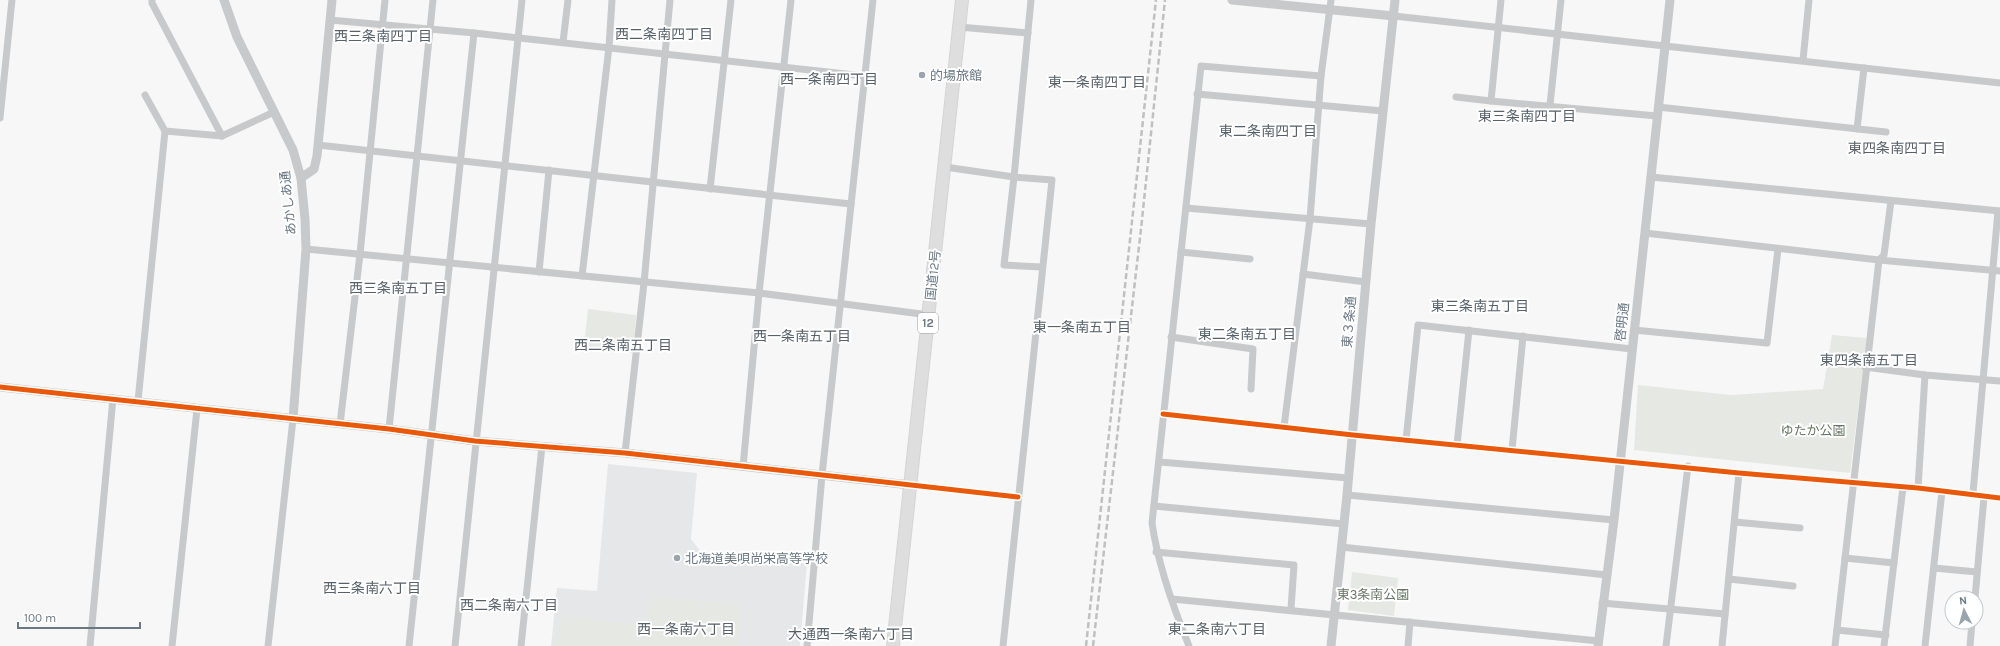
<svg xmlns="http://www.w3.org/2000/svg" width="2000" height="646" viewBox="0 0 2000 646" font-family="Karla,'Noto Sans JP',sans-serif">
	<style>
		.built { fill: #e6e7e8 }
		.green { fill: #e6e8e4 }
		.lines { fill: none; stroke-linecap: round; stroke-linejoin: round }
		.trunk-casing { stroke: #d3d4d4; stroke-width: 14 }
		.minor { stroke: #c8c9ca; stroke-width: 7 }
		.tertiary { stroke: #c8c9ca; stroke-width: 9 }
		.trunk { stroke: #dedede; stroke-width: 12 }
		.rail { stroke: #bec0c1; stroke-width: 2.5; stroke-dasharray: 6 3; stroke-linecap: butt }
		.cycleway-casing { stroke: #fff; stroke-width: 8 }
		.cycleway { stroke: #e8590c; stroke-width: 5 }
		.poi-dot { fill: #9ba4ac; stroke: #fff; stroke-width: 1.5 }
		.labels { text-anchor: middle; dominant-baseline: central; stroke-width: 4; stroke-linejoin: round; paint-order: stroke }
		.shield { fill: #fff; stroke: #97a0a9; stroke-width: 1 }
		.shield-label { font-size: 12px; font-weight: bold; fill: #6a7884 }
		.poi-label { font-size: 13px; fill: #6a7884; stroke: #fff; text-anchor: start }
		.street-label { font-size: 13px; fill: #6a7884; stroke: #fff }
		.park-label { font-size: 13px; fill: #677764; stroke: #fff }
		.neighbourhood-label { font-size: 14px; fill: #57616a; stroke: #fff }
	</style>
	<rect width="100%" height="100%" fill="#f7f7f7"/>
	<path class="built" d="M 608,464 L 697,473 L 691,539 L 701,552 L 807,563 L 800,646 L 551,646 L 557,588 L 597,591 Z"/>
	<g class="green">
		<path d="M 588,309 L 636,315 L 633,353 L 584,346 Z"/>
		<path d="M 1832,335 L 1867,338 L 1850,473 L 1634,450 L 1638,385 L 1731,395 L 1823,389 Z"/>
		<path d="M 1352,572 L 1398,578 L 1394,616 L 1348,610 Z"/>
		<path d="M 650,596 L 742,604 L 738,646 L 556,646 L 560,616 L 646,625 Z"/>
	</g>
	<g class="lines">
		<g class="trunk-casing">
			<path id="trunk" d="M 893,646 L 962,0"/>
		</g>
		<g class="minor">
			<path d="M 152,0 L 152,3 L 222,136 L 274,112"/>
			<path d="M 1501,0 L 1491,101 L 1657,116"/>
			<path d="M 1394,16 L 2000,83"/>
			<path d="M 330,20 L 474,33 L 409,646"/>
			<path d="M 959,27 L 1028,33"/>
			<path d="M 474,33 L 864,76"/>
			<path d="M 563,42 L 568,0"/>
			<path d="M 1803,60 L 1809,0"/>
			<path d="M 1197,94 L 1383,111"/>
			<path d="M 145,95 L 165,131 L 222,136"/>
			<path d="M 1456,97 L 1491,101"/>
			<path d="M 1550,105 L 1561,0"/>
			<path d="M 1658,107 L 1886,132"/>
			<path d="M 0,118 L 12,0"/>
			<path d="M 1857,129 L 1864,68"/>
			<path d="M 318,145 L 851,204"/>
			<path d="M 945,167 L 1014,177 L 1004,265 L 1042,267"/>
			<path d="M 1651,177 L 2000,211"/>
			<path d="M 710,189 L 731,0"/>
			<path d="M 1186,208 L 1371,224"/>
			<path d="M 1645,233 L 1879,260 L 2000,271"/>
			<path d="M 306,249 L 759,293 L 929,315"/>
			<path d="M 1181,252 L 1250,259"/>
			<path d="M 539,272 L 549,170"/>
			<path d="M 1303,274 L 1366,282"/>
			<path d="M 582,276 L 609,47 L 612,0"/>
			<path d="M 1634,330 L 1767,343 L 1778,249"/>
			<path d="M 1171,337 L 1253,349 L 1251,389"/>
			<path d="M 1865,367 L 1925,375 L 2000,381"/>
			<path d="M 138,401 L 165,131"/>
			<path d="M 1163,414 L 1353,435 L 1739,473 L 1918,488 L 2000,498"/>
			<path d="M 340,424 L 360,254 L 385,0"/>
			<path d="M 1284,427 L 1310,219 L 1321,76 L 1331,0"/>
			<path d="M 389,429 L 433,0"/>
			<path d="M 1406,440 L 1418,325 L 1632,349"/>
			<path d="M 1457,445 L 1469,330"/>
			<path d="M 1512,450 L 1523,336"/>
			<path d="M 625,453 L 644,283 L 670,0"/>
			<path d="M 1160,462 L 1348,478"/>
			<path d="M 743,467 L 759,293 L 791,0"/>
			<path d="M 910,485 L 1018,497"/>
			<path d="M 1918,488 L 1925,375"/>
			<path d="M 1973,493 L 1998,211"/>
			<path d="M 1347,495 L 1614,520"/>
			<path d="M 1154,506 L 1344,524"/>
			<path d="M 1735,522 L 1800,528"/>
			<path d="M 1341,547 L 1607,575"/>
			<path d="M 1156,552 L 1294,565 L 1291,609"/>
			<path d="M 1845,558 L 1894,563"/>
			<path d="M 1934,568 L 1977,572"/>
			<path d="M 1729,579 L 1793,586"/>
			<path d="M 1975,598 L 1984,497"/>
			<path d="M 1172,599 L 1599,641"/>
			<path d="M 1602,603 L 1725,614"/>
			<path d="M 1837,630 L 1886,635"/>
			<path d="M 90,646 L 113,398"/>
			<path d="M 172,646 L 197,409"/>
			<path d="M 268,646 L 293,419"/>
			<path d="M 455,646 L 522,0"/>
			<path d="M 521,646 L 542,446"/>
			<path d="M 807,646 L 822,475 L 873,0"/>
			<path d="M 1003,646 L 1052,180 L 1014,177 L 1031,0"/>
			<path d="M 1189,646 C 1173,607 1158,565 1152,523 L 1201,66 L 1321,76"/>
			<path d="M 1408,646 L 1410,622"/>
			<path d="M 1666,646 L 1688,466"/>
			<path d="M 1722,646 L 1739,473"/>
			<path d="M 1835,646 L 1879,260 L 1884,255 L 1891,201"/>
			<path d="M 1884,646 L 1903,487"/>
			<path d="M 1925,646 L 1942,491"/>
			<path d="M 1970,646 L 1972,622"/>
		</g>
		<g class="tertiary">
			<path d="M 224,0 L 237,37 L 293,150 L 301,178 L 305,219 L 306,249 L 293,419"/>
			<path d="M 1232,0 L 1394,16"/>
			<path d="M 301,178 L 314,169 L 317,156 L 332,0"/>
			<path d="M 0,387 L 389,429 L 475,441 L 625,453 L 910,485"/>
			<path d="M 1331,646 L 1347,495 L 1371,224 L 1395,0"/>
			<path d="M 1598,646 L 1614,520 L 1670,0"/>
		</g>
		<use href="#trunk" class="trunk"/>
		<g class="rail">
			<path d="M 1086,646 L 1156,0"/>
			<path d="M 1093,646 L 1141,229 L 1165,0"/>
		</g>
		<g class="cycleway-casing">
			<g id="cycleway">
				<path d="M 0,387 L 389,429 L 475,441 L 625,453 L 1018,497"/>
				<path d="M 1163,414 L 1353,435 L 1739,473 L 1918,488 L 2000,498"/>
			</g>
		</g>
		<use href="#cycleway" class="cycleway"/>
	</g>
	<g class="poi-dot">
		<circle cx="922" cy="75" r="4"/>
		<circle cx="677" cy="558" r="4"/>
	</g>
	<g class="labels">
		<rect class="shield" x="918" y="313" width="20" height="20" rx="3"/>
		<g class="shield-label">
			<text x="928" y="323">12</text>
		</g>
		<g class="poi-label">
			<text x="930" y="75">的場旅館</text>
			<text x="685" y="558">北海道美唄尚栄高等学校</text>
		</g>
		<g class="street-label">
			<text transform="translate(288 203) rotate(-96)">あかしあ通</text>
			<text transform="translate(933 275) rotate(-84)">国道12号</text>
			<text transform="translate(1349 322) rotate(-85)">東３条通</text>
			<text transform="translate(1622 322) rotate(-84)">啓明通</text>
		</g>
		<g class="park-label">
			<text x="1813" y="430">ゆたか公園</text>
			<text x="1373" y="594">東3条南公園</text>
		</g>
		<g class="neighbourhood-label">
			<text x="664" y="34">西二条南四丁目</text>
			<text x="383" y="36">西三条南四丁目</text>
			<text x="829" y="79">西一条南四丁目</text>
			<text x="1097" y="82">東一条南四丁目</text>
			<text x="1527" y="116">東三条南四丁目</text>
			<text x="1268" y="131">東二条南四丁目</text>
			<text x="1897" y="148">東四条南四丁目</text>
			<text x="398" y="288">西三条南五丁目</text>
			<text x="1480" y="306">東三条南五丁目</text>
			<text x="1082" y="327">東一条南五丁目</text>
			<text x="1247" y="334">東二条南五丁目</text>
			<text x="802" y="336">西一条南五丁目</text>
			<text x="623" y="345">西二条南五丁目</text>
			<text x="1869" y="360">東四条南五丁目</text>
			<text x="372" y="588">西三条南六丁目</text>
			<text x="509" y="605">西二条南六丁目</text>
			<text x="686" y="629">西一条南六丁目</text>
			<text x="1217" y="629">東二条南六丁目</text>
			<text x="851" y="634">大通西一条南六丁目</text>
		</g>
	</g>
	<g transform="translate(1964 610) rotate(354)"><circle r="19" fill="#ffffff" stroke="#c3c9ce"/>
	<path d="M0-3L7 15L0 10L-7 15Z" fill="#9ba4ac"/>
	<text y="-6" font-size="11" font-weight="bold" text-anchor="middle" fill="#6a7884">N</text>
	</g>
	<path d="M18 622v6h122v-6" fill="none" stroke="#6a7884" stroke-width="2"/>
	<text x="24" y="622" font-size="12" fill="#6a7884" stroke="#ffffff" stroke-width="3" paint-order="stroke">100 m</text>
</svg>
